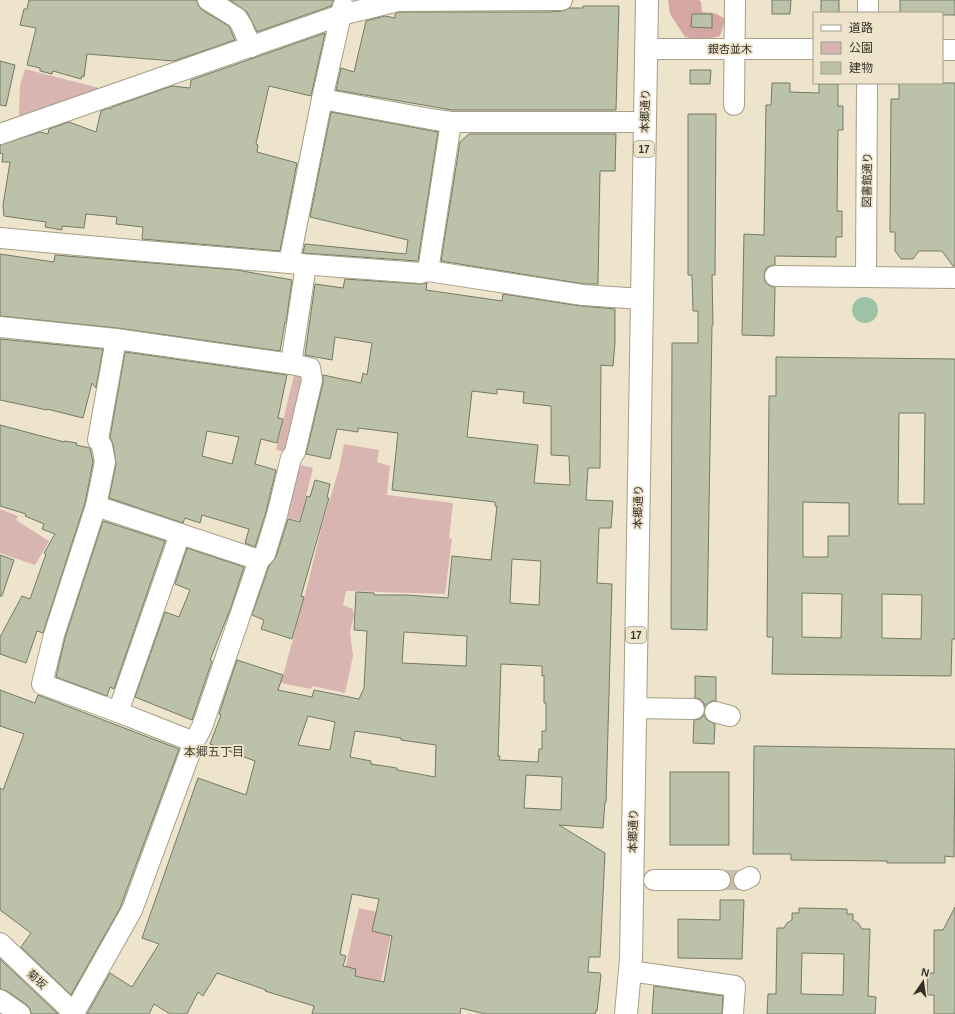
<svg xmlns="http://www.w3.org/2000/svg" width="955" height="1014" viewBox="0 0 955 1014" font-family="Arial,'Noto Sans JP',sans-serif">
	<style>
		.green { fill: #d9b5b2 }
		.forest { fill: #d6a7a2 }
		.water { fill: #9dc2a5 }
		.building { fill: #bcc2aa; stroke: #737a64; fill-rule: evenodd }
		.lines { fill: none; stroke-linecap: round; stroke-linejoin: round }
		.street-tunnel { stroke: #c9c0ab; stroke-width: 20; stroke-dasharray: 20 10; stroke-linecap: butt }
		.street-casing { stroke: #a79e87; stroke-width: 22 }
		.highway-casing { stroke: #a79e87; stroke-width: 24 }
		.street { stroke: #fff; stroke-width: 20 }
		.highway { stroke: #fff; stroke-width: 22 }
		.labels { text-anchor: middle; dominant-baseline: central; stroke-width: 3.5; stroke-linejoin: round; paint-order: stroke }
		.shield { fill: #eee4cc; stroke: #6b6658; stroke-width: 1 }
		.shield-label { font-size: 10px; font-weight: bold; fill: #333026 }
		.street-label { font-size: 11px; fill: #333026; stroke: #eee4cc }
		.neighbourhood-label { font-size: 12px; fill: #4b432f; stroke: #eee4cc }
	</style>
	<rect width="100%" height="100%" fill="#eee4cc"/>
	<g class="green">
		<path d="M 25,69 L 103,89 L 19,117 L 20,85 Z"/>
		<path d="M 295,371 L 299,372 L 307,382 L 286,452 L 276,450 Z"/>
		<path d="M 344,444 L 379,450 L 377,462 L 390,466 L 387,495 L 453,503 L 449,538 L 452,539 L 445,594 L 346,591 L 343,605 L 353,609 L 354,616 L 350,632 L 353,656 L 345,693 L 312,686 L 311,689 L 281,683 L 307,587 L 322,525 L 339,469 Z"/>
		<path d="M 296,464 L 313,468 L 300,521 L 283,517 Z"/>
		<path d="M 0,509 L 18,516 L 16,520 L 49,541 L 35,565 L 0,553 Z"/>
		<path d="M 359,908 L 395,916 L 381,981 L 344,973 Z"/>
	</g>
	<path class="forest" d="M 668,0 L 699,0 L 701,2 L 702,12 L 714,13 L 724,18 L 724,24 L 720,36 L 702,40 L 685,37 L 670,14 Z"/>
	<circle class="water" cx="865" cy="310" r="13"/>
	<g class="building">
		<path d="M 29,0 L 197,0 L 198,5 L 202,10 L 229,26 L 235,40 L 174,61 L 87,54 L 84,77 L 82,76 L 81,79 L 53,71 L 52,74 L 40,71 L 40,68 L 27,65 L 36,28 L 20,25 L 24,9 L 27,9 Z"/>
		<path d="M 230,0 L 334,0 L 331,6 L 257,32 L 247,12 Z"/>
		<path d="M 772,0 L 791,0 L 790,14 L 772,14 Z"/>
		<rect x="821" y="0" width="18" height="13"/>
		<path d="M 900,0 L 955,0 L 955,15 L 942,15 L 942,13 L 900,13 Z"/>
		<path d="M 583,6 L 619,6 L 616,110 L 452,110 L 336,90 L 341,68 L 354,72 L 366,21 L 385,16 L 395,18 L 395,14 L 399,12 L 550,12 L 562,11 L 570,8 L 583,8 Z"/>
		<path d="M 692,14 L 712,14 L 712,28 L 691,27 Z"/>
		<path d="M 325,33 L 311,96 L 269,86 L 256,144 L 258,145 L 257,152 L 297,163 L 280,251 L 142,239 L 143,227 L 116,224 L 117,217 L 86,214 L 84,228 L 62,226 L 62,230 L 45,227 L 46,222 L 4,216 L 3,205 L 10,162 L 2,162 L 3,154 L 0,153 L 0,145 L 40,132 L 48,134 L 49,129 L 69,122 L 96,132 L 101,111 L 108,108 L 111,109 L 112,107 L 172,86 L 190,88 L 191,80 Z"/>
		<path d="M 0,61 L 15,65 L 6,106 L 0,105 Z"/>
		<path d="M 690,70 L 711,70 L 710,84 L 690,84 Z"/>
		<path d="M 772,83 L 790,83 L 790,92 L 819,93 L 819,84 L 838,84 L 838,106 L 843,106 L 843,130 L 838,130 L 837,211 L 842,211 L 842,237 L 836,237 L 836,257 L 775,256 L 775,265 L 769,266 L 765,270 L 764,275 L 765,282 L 770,286 L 775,287 L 774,336 L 742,335 L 744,234 L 764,235 L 766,105 L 771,105 Z"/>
		<path d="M 899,83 L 955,83 L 955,266 L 953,266 L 942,251 L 919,251 L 913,259 L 901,259 L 895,251 L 895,232 L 890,232 L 891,99 L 899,99 Z"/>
		<path d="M 331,112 L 438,132 L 418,261 L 303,253 L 305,244 L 406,254 L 408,240 L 310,217 Z"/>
		<path d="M 688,114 L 716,114 L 715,275 L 712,275 L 713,325 L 712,325 L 707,630 L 671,629 L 672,343 L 698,343 L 698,311 L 693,311 L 692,275 L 688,275 Z"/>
		<path d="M 469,134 L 616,134 L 615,171 L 600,171 L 598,284 L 584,284 L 441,261 L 460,142 Z"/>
		<path d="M 0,254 L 54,262 L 55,255 L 237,270 L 292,280 L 286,323 L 285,322 L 280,351 L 117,328 L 0,316 Z"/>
		<path d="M 345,279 L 420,284 L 427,283 L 426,290 L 502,301 L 503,294 L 581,306 L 615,309 L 615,343 L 613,366 L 601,365 L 600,468 L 588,468 L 586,500 L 613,501 L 611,528 L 599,528 L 597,583 L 612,584 L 606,802 L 605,802 L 603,828 L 559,825 L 605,853 L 600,957 L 589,957 L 588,972 L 600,973 L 601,975 L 597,1011 L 596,1011 L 595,1014 L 485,1014 L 461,1008 L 460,1014 L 312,1014 L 314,1006 L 265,991 L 266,990 L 217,973 L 203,996 L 198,992 L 187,1014 L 170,1014 L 154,1004 L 149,1014 L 87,1014 L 110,973 L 132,987 L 159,944 L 142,938 L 198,778 L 246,795 L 255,761 L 210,744 L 221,715 L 219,714 L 237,660 L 283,675 L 278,690 L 312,697 L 314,690 L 359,699 L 364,688 L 367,631 L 354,630 L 356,592 L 374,593 L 374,595 L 407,595 L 448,598 L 452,556 L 491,560 L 497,506 L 495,506 L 495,502 L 392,490 L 398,433 L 358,428 L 358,432 L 337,429 L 330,459 L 306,454 L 323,383 L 323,375 L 361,383 L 363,373 L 367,375 L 372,343 L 335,337 L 332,360 L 305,355 L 315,284 L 343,288 ZM 497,389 L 524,392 L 523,403 L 551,406 L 551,455 L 569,456 L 570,485 L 534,483 L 538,445 L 467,437 L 472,391 L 497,394 ZM 512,559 L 541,561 L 539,605 L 510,603 ZM 404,632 L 467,636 L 466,666 L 402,663 ZM 501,664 L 542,666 L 542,676 L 544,675 L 544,703 L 546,703 L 546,731 L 542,731 L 542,749 L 539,749 L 538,762 L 499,760 L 500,756 L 498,756 ZM 308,716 L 335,722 L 330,750 L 298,745 ZM 355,731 L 401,738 L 401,740 L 436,745 L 435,777 L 397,770 L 397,768 L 371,764 L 371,761 L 350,757 ZM 526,775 L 562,777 L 561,810 L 524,808 ZM 352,894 L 379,899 L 372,931 L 392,936 L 384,982 L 355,976 L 356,969 L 343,966 L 346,956 L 340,954 Z"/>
		<path d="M 0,339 L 103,349 L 96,388 L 92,383 L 83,418 L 47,409 L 47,410 L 0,400 Z"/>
		<path d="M 125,352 L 287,375 L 278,418 L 283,419 L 277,443 L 261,439 L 255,464 L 276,470 L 266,512 L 255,547 L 245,543 L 249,529 L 202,515 L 200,523 L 185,518 L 183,523 L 109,498 L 116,464 L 113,444 L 110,437 ZM 207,431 L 239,437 L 232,464 L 202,456 Z"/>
		<path d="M 776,357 L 955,359 L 955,639 L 952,639 L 951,676 L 772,674 L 773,637 L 767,637 L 769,396 L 776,396 ZM 899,413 L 925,413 L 924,504 L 898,504 ZM 803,502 L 849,503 L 849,536 L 828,536 L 828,557 L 803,557 ZM 802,593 L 842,594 L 841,638 L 802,637 ZM 882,594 L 922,595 L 921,639 L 882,638 Z"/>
		<path d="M 0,425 L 64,442 L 64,441 L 77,443 L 76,445 L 90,448 L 93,462 L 85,503 L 43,633 L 37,631 L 26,663 L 0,654 L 0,637 L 22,596 L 30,599 L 46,554 L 44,553 L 55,534 L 42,529 L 44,524 L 25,516 L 26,514 L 0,506 Z"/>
		<path d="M 315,480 L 330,484 L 327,498 L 329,498 L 301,596 L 304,597 L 292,639 L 261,629 L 264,620 L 252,615 L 269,566 L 276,557 L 288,519 L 300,522 L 307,496 L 310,497 Z"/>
		<path d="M 103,521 L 165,541 L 114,689 L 110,687 L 107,696 L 56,677 L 65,638 Z"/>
		<path d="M 187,548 L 244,567 L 231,607 L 210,660 L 212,661 L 192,720 L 135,697 L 165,612 L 179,617 L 190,590 L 175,584 Z"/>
		<path d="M 0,555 L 14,560 L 2,596 L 0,596 Z"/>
		<path d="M 695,676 L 716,677 L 716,701 L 712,701 L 707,704 L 705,707 L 704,703 L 700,699 L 695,698 Z"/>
		<path d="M 0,690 L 35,703 L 38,695 L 179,749 L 120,908 L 71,995 L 21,947 L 31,933 L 0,910 L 0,788 L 3,790 L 24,734 L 0,726 Z"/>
		<path d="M 704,715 L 707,720 L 715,724 L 714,744 L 693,743 L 694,720 L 700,719 Z"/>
		<path d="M 754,746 L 955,749 L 954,857 L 945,856 L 945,863 L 887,863 L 887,861 L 791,860 L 791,854 L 753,854 Z"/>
		<rect x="670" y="772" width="59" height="73"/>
		<path d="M 720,900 L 744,900 L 742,959 L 678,958 L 678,919 L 720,920 Z"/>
		<path d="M 955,907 L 955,1014 L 934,1014 L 934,995 L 927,995 L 928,973 L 934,973 L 934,930 L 943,930 Z"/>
		<path d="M 799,908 L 847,909 L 847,914 L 853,914 L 853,920 L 858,923 L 862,929 L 870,929 L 868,996 L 876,997 L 875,1014 L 767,1014 L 768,994 L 776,994 L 777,928 L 784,928 L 787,923 L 792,920 L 792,913 L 799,913 ZM 802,953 L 844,954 L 843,995 L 801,994 Z"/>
		<path d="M 0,959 L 58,1014 L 31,1014 L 30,1009 L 27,1005 L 7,991 L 0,989 Z"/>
		<path d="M 654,986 L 723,996 L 722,1014 L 652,1014 Z"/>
	</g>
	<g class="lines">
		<path class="street-tunnel" d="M 720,880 L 744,880"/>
		<g class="street-casing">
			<g id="street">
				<path d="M 208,0 L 237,18 L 242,26 L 251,47"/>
				<path d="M 868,13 L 868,0"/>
				<path d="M 646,49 L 814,49"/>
				<path d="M 942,50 L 955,50"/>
				<path d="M 322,99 L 430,119 L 451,122 L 644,122"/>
				<path d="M 734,105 L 735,1"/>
				<path d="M 0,134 L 341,15 L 398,1 L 562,0"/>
				<path d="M 0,238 C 140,251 281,263 421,273 L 428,271 L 583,295 L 642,299"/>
				<path d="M 289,263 L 322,99 L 343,6"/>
				<path d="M 428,271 L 451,122"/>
				<path d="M 775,276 L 955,278"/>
				<path d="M 866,277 L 867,83"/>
				<path d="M 0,327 L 116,339 L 291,364 L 310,368 L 312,380 L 295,452 L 291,458 L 277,515 L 265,554 L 259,560 L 202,727 L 194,742 L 132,910 L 74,1013"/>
				<path d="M 116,339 L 98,440 L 102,446 L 105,462 L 96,506 L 54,635 L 42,684 L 118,712 L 194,742"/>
				<path d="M 291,364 L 306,265"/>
				<path d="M 96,506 L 259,560"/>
				<path d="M 635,708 L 694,709"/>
				<path d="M 118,712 L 180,534"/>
				<path d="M 715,712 L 730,716"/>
				<path d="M 654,880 L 720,880"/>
				<path d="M 744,880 L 750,877"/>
				<path d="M 0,943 L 75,1014"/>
				<path d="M 630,971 L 735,986 L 733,1014"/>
				<path d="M 0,1000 L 20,1014"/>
			</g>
		</g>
		<g class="highway-casing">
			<path id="highway" d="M 626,1014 L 631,959 L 647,0"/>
		</g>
		<use href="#street" class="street"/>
		<use href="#highway" class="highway"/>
	</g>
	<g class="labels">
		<g class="shield">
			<rect x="634" y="141" width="20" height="16" rx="3"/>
			<rect x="626" y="627" width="20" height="16" rx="3"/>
		</g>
		<g class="shield-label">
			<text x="644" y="149">17</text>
			<text x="636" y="635">17</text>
		</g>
		<g class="street-label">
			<text x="730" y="49">銀杏並木</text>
			<text transform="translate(645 111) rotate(-89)">本郷通り</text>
			<text transform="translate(867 180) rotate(-89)">図書館通り</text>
			<text transform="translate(638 507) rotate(-89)">本郷通り</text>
			<text transform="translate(633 831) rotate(-89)">本郷通り</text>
			<text transform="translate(37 979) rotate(43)">菊坂</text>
		</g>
		<g class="neighbourhood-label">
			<text x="214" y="752">本郷五丁目</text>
		</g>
	</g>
	<rect x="813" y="12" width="130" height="72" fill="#eee4cc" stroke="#a39c8a"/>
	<rect x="821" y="25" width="20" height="6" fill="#ffffff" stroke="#a39c8a"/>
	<text x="849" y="32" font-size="12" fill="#333026">道路</text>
	<rect x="821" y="42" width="20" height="12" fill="#d9b5b2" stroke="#a39c8a"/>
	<text x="849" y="52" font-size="12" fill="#333026">公園</text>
	<rect x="821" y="62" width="20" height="12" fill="#bcc2aa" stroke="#a39c8a"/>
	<text x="849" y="72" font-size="12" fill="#333026">建物</text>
	<g transform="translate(923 982) rotate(13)" stroke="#eee4cc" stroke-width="3" paint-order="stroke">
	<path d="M0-3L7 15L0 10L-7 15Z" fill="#333026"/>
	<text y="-6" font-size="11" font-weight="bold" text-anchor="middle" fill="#333026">N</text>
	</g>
</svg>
